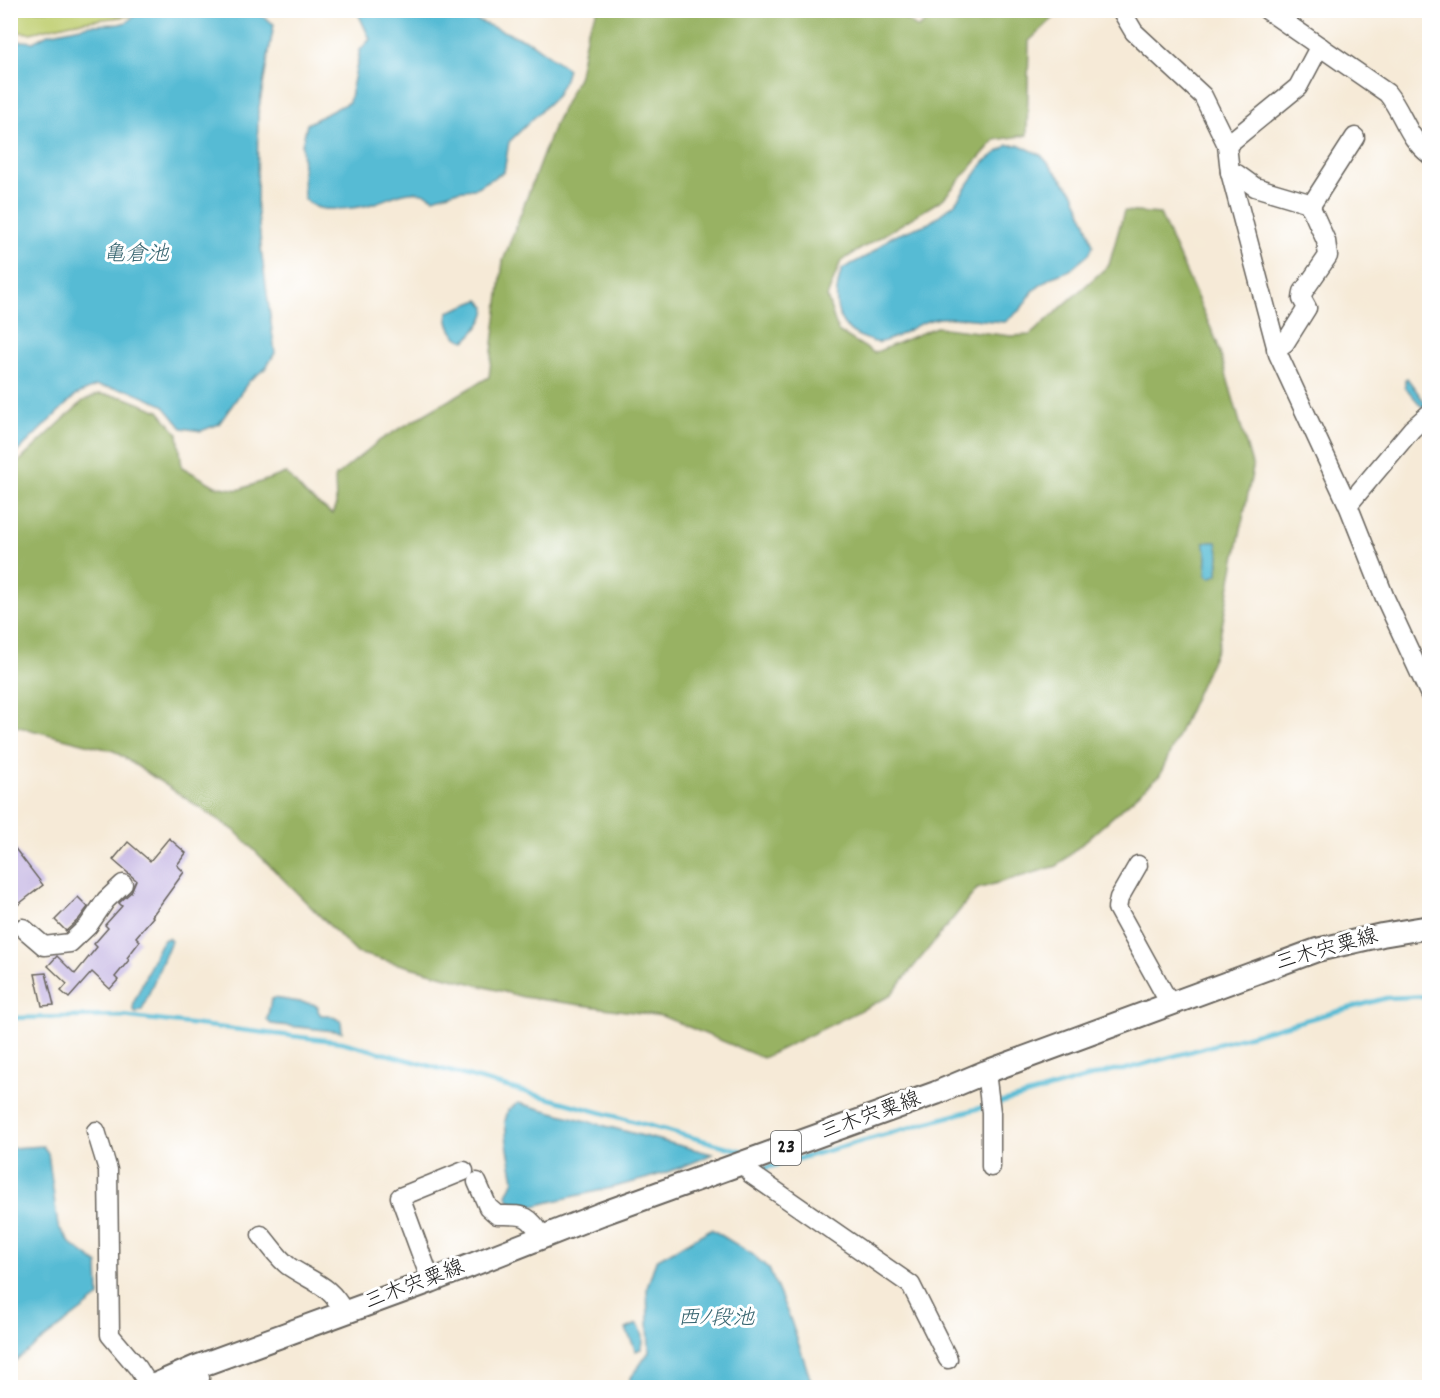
<svg xmlns="http://www.w3.org/2000/svg" width="1440" height="1398" viewBox="0 0 1440 1398" font-family="Dekko,'Klee One',sans-serif">
	<style>
		.green { fill: #c0cf71; stroke: #6e7646; stroke-width: 1.5 }
		.forest { fill: #98b263; stroke: #5a6740; stroke-width: 1.5 }
		.water { fill: #56bbd4; stroke: #396c78; stroke-width: 1.5 }
		.lines { fill: none; stroke-linecap: round; stroke-linejoin: round }
		.stream { stroke: #56bbd4; stroke-width: 4.5 }
		.building { fill: #c5b6e3 }
		.minor-casing { stroke: #68645d; stroke-width: 21 }
		.major-casing { stroke: #68645d; stroke-width: 26 }
		.minor { stroke: #fff; stroke-width: 18 }
		.major { stroke: #fff; stroke-width: 22 }
		.labels { text-anchor: middle; dominant-baseline: central; stroke-width: 6; stroke-linejoin: round; paint-order: stroke }
		.shield { fill: #fff; stroke: #606060; stroke-width: 1.5 }
		.shield-label { font-size: 20px; font-weight: bold; fill: #1c1c1c }
		.street-label { font-size: 21px; fill: #1c1c1c; stroke: #fff }
		.water-label { font-size: 22px; font-style: italic; fill: #36646f; stroke: #fff }
	</style>
	<rect width="100%" height="100%" fill="#fff"/>
	<filter id="ink" filterUnits="userSpaceOnUse"><feTurbulence type="fractalNoise" baseFrequency=".0167" numOctaves="2"/><feDisplacementMap in="SourceGraphic" scale="12" xChannelSelector="R" yChannelSelector="G"/><feConvolveMatrix kernelMatrix="1 2 1 2 8 2 1 2 1" color-interpolation-filters="sRGB"/></filter>
	<filter id="wash" filterUnits="userSpaceOnUse"><feTurbulence type="fractalNoise" baseFrequency=".008" numOctaves="4" result="noise"/><feDisplacementMap in="SourceGraphic" scale="24" xChannelSelector="R" yChannelSelector="G"/><feGaussianBlur stdDeviation="1.35" result="paint"/><feColorMatrix in="noise" values="0 0 0 0 0 0 0 0 0 0 0 0 0 0 0 0 0 1.4 0 .05"/><feComposite in="paint" operator="in"/></filter>
	<g filter="url(#wash)">
		<rect width="100%" height="100%" fill="#f6ead7"/>
		<path class="green" d="M 11,10 L 147,10 L 147,11 L 129,16 L 71,23 L 30,33 L 11,31 Z"/>
		<path class="forest" d="M 598,10 L 894,11 L 918,28 L 940,11 L 1061,11 L 1029,41 L 1027,135 L 995,140 L 943,199 L 841,261 L 827,297 L 838,331 L 874,353 L 936,327 L 1011,336 L 1030,335 L 1109,265 L 1124,211 L 1160,214 L 1217,342 L 1253,468 L 1218,646 L 1160,775 L 1057,866 L 977,889 L 890,996 L 763,1058 L 662,1016 L 523,997 L 357,953 L 234,830 L 114,751 L 11,725 L 10,470 L 83,401 L 99,394 L 123,397 L 159,411 L 178,434 L 182,467 L 215,486 L 238,490 L 286,473 L 306,495 L 332,514 L 336,505 L 335,477 L 380,440 L 489,377 L 503,261 L 553,128 L 579,75 L 587,31 Z"/>
		<g class="water">
			<path d="M 156,11 L 254,11 L 274,24 L 258,113 L 257,204 L 262,256 L 275,353 L 266,368 L 249,381 L 219,424 L 201,431 L 182,428 L 163,405 L 128,390 L 96,386 L 76,395 L 11,458 L 11,40 L 33,42 L 48,34 L 90,25 L 119,24 L 127,22 L 134,16 Z"/>
			<path d="M 357,11 L 453,11 L 530,42 L 568,69 L 565,79 L 556,96 L 509,142 L 504,172 L 474,189 L 455,191 L 434,198 C 410,184 395,197 372,204 C 359,208 328,212 316,207 C 312,205 308,201 304,199 L 302,145 L 307,124 L 349,102 L 360,50 L 370,39 Z"/>
			<path d="M 1008,145 L 1020,145 L 1041,155 L 1074,193 L 1088,228 L 1093,246 L 1089,254 L 1070,270 L 1050,278 L 1033,291 L 1021,309 L 1005,322 C 985,321 961,316 940,318 C 916,321 902,338 881,342 C 875,344 870,340 864,338 C 832,327 833,296 842,269 L 869,255 L 891,237 L 929,223 L 955,203 L 984,162 Z"/>
			<path d="M 479,300 L 486,307 C 486,319 474,333 465,341 C 453,338 446,324 448,312 Z"/>
			<path d="M 1407,378 L 1429,408 L 1423,408 L 1405,387 L 1405,380 Z"/>
			<path d="M 1204,542 L 1217,542 L 1219,553 L 1218,574 L 1211,578 L 1206,575 L 1207,557 Z"/>
			<path d="M 168,938 L 171,941 L 142,1010 L 136,1013 L 133,1010 L 134,1002 L 159,946 L 163,940 Z"/>
			<path d="M 274,998 L 313,1004 L 318,1007 L 318,1011 L 321,1015 L 329,1015 L 341,1021 L 342,1032 L 271,1024 L 267,1020 L 271,1000 Z"/>
			<path d="M 518,1103 L 712,1154 C 655,1182 591,1191 530,1207 L 513,1206 L 507,1195 L 514,1180 L 507,1144 L 505,1121 L 508,1110 Z"/>
			<path d="M 43,1146 L 48,1153 L 58,1226 L 71,1244 L 98,1264 L 99,1297 L 11,1364 L 11,1148 Z"/>
			<path d="M 711,1229 L 752,1254 L 769,1269 L 791,1321 L 813,1387 L 630,1387 L 630,1379 L 649,1352 L 647,1288 L 656,1260 Z"/>
			<path d="M 637,1324 C 643,1331 645,1341 641,1349 L 636,1351 L 626,1329 Z"/>
		</g>
		<g class="lines">
			<g class="stream">
				<path d="M 10,1018 L 122,1016 L 342,1042 L 742,1151"/>
				<path d="M 996,1104 L 1114,1070 L 1123,1070 L 1386,998 L 1430,996"/>
				<path d="M 762,1169 L 987,1106"/>
			</g>
		</g>
		<g id="blocks">
			<g class="building">
				<path d="M 169,838 L 186,853 L 177,865 L 184,872 L 152,916 L 153,917 L 136,937 L 140,941 L 127,958 L 129,960 L 115,977 L 118,980 L 110,989 L 92,972 L 69,998 L 61,991 L 67,984 L 48,966 L 57,956 L 75,974 L 97,947 L 94,944 L 108,928 L 105,925 L 122,906 L 119,903 L 131,892 L 136,880 L 113,860 L 128,842 L 150,861 Z"/>
				<path d="M 10,842 L 43,885 L 10,911 Z"/>
				<path d="M 78,897 L 88,907 L 79,919 L 66,931 L 55,920 Z"/>
				<path d="M 46,973 L 54,1005 L 42,1006 L 35,974 Z"/>
			</g>
		</g>
	</g>
	<g filter="url(#ink)">
		<use href="#blocks" fill-opacity="0" stroke="#68645d" stroke-width="1.5"/>
		<g class="lines">
			<g class="minor-casing">
				<g id="minor">
					<path d="M 1121,10 L 1134,32 L 1203,96 L 1227,145 L 1230,172 L 1278,354 L 1348,505 L 1385,598 L 1430,695"/>
					<path d="M 1267,10 L 1387,93 C 1404,114 1407,138 1430,155"/>
					<path d="M 1227,145 L 1298,87 L 1316,53 L 1321,47"/>
					<path d="M 1230,172 L 1237,174 L 1255,187 L 1309,203 L 1326,241 L 1328,256 L 1303,292 L 1302,299 L 1307,308 L 1285,343 L 1276,349"/>
					<path d="M 1310,207 L 1355,137"/>
					<path d="M 1348,505 L 1412,429 L 1430,413"/>
					<path d="M 1138,865 L 1119,898 L 1117,908 L 1170,1004"/>
					<path d="M 23,928 L 44,946 L 70,943 L 88,926 L 106,900 L 123,884"/>
					<path d="M 986,1072 L 991,1112 L 991,1167"/>
					<path d="M 96,1131 L 108,1170 L 110,1335 L 138,1368 L 150,1387"/>
					<path d="M 744,1163 L 751,1174 L 911,1285 L 948,1359"/>
					<path d="M 477,1182 L 488,1207 L 497,1215 C 525,1215 527,1213 543,1237"/>
					<path d="M 261,1235 C 270,1245 279,1260 290,1267 C 316,1284 329,1284 345,1313"/>
					<path d="M 431,1281 L 400,1197 L 464,1171"/>
					<path d="M 194,1388 L 200,1378 L 196,1367"/>
				</g>
			</g>
			<g class="major-casing">
				<path id="major" d="M 148,1388 L 196,1367 L 431,1281 L 601,1214 L 936,1093 L 986,1072 L 1317,950 L 1382,935 L 1430,927"/>
			</g>
			<use href="#minor" class="minor"/>
			<use href="#major" class="major"/>
		</g>
	</g>
	<g class="labels">
		<rect class="shield" x="771" y="1131" width="30" height="34" rx="4.5"/>
		<g class="shield-label">
			<text x="786" y="1148">23</text>
		</g>
		<g class="street-label">
			<text transform="translate(1327 951) rotate(-16)">三木宍粟線</text>
			<text transform="translate(871 1117) rotate(-20)">三木宍粟線</text>
			<text transform="translate(415 1286) rotate(-21)">三木宍粟線</text>
		</g>
		<g class="water-label">
			<text x="136" y="255">亀倉池</text>
			<text x="716" y="1319">西ﾉ段池</text>
		</g>
	</g>
	<rect width="1440" height="1398" fill="none" stroke="#fff" stroke-width="36"/>
</svg>
